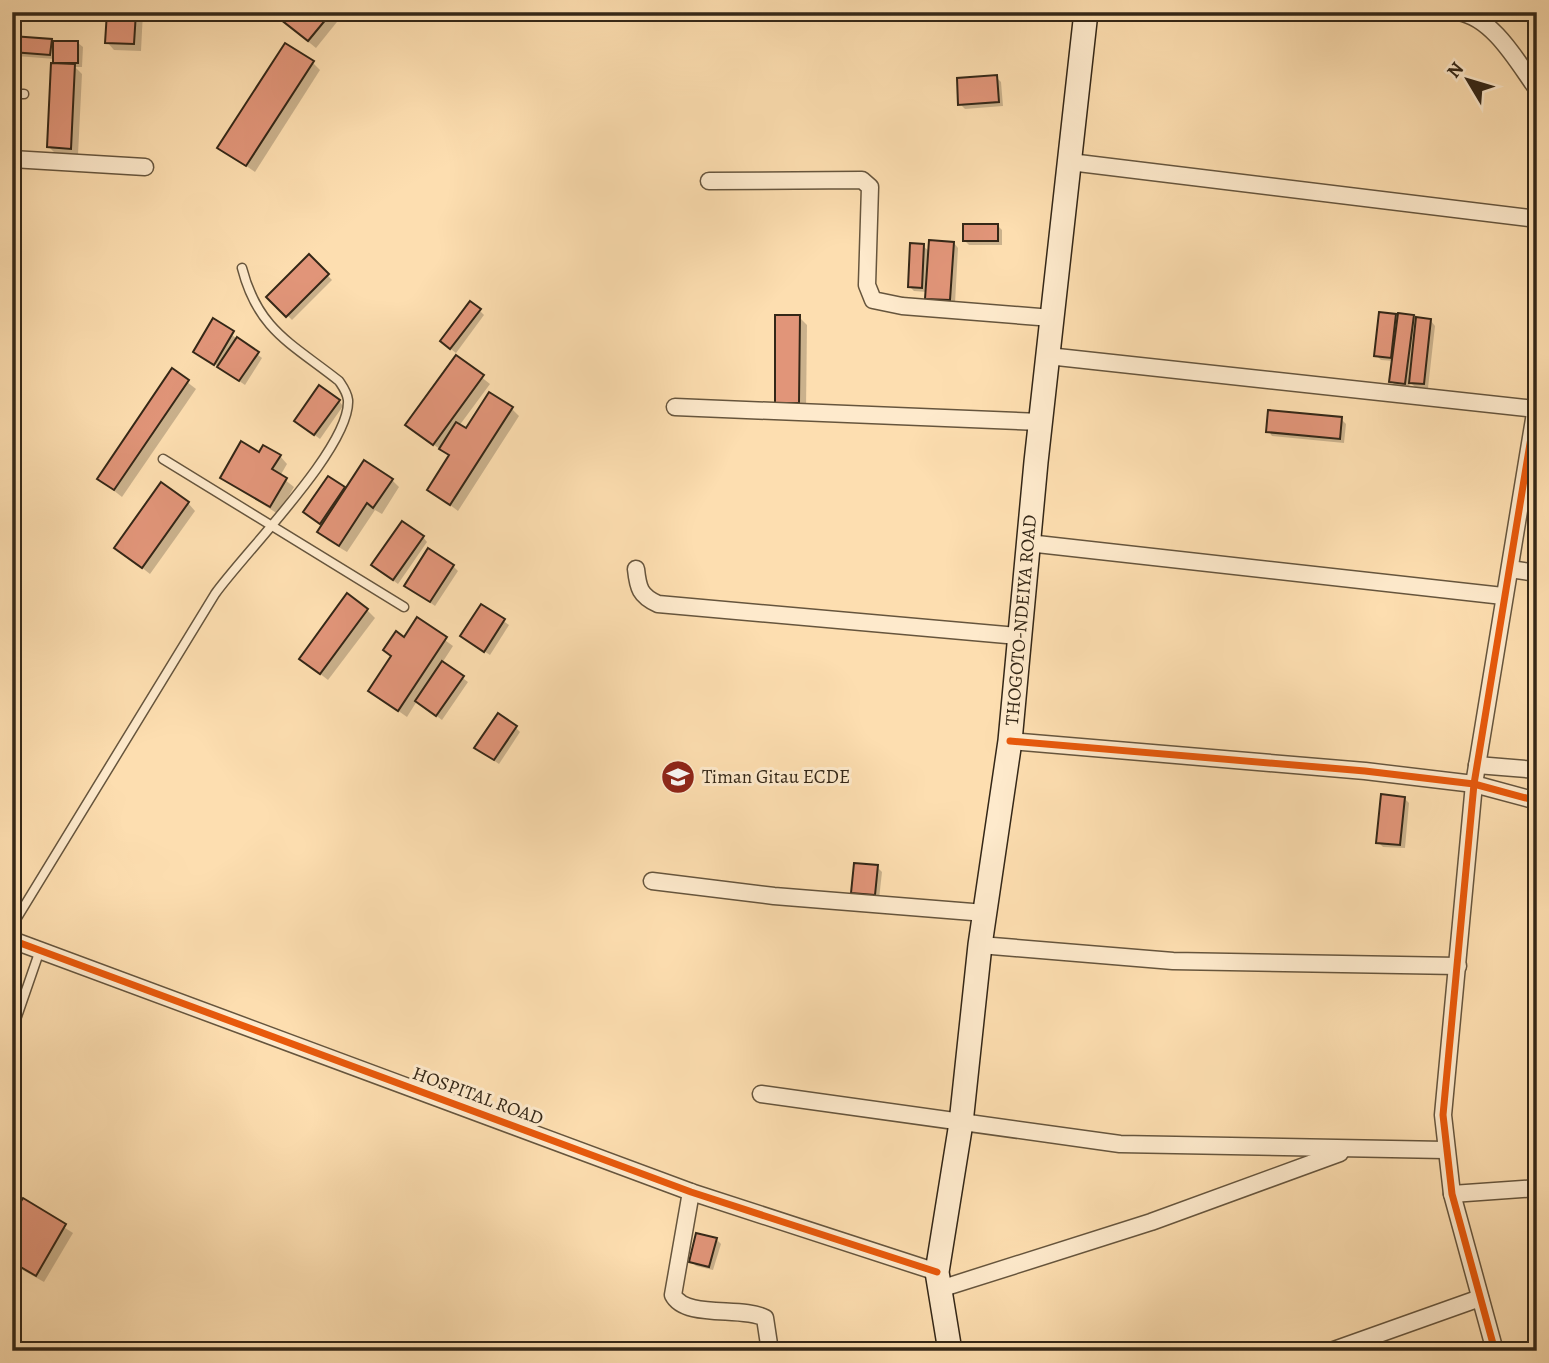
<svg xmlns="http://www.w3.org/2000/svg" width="1549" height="1363" viewBox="0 0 1549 1363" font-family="Alegreya,serif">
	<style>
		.shadow { fill: #0003 }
		.building { fill: #e19579; stroke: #342717; stroke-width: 2 }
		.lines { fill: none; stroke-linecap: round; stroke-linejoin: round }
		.lane-casing { stroke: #66553d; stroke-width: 11 }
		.street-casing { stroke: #66553d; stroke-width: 19 }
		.secondary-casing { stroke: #342717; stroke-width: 26 }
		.lane { stroke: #feeacc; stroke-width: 8 }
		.street { stroke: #feeacc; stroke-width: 16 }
		.secondary { stroke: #feeacc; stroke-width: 23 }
		.cycleway-casing { stroke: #feeacc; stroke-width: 11 }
		.cycleway { stroke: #e8590c; stroke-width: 7 }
		.labels { text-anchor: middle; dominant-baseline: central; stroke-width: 6; stroke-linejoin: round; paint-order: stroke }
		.street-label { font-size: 19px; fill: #342717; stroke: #feeacc }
		.poi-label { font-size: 19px; fill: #342717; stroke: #feeacc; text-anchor: start }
	</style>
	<rect width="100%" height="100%" fill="#fddeb0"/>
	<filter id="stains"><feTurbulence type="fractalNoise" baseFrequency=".00286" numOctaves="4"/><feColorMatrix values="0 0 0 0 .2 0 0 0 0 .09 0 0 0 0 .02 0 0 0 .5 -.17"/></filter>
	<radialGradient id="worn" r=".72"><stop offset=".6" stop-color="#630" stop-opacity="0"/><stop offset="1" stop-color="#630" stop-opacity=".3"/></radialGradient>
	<g class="shadow">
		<path d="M 108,12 L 143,12 L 141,51 L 114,50 L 107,42 Z"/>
		<path d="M 288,12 L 345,12 L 316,48 L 290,27 Z"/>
		<path d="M 12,37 L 78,43 L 83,47 L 82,67 L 75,67 L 82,74 L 78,155 L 56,154 L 49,147 L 58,65 L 55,59 L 16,56 L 12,52 Z"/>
		<path d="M 313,63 L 320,70 L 255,172 L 219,147 Z"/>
		<path d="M 996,77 L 1001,82 L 1003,106 L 965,109 L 960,104 Z"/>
		<path d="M 997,225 L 1002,230 L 1002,245 L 969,245 L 964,240 Z"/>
		<path d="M 954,243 L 958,248 L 955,304 L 931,303 L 926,298 L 927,292 L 914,291 L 909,286 L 923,246 L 930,252 Z"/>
		<path d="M 309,256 L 332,280 L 292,320 L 269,297 Z"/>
		<path d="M 479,310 L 484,315 L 456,353 L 447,346 Z"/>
		<path d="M 1395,316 L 1399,320 L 1413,317 L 1431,321 L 1435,326 L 1428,388 L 1415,387 L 1410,382 L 1409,387 L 1396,386 L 1391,381 L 1394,361 L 1381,360 L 1376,355 Z"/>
		<path d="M 799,317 L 807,325 L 806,410 L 784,409 L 776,402 Z"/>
		<path d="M 214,321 L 262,358 L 245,385 L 195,351 Z"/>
		<path d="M 456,357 L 490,384 L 459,426 L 466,431 L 512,409 L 519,416 L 458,511 L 429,489 L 450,456 L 415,432 Z"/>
		<path d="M 173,371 L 196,389 L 122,497 L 99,479 Z"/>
		<path d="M 339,401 L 343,406 L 320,439 L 301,425 Z"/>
		<path d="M 1341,419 L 1346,424 L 1344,443 L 1272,436 L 1268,431 Z"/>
		<path d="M 260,454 L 280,456 L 287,464 L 280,476 L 294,487 L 278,514 L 222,478 Z"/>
		<path d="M 329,478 L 346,491 L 392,480 L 399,487 L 382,514 L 375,510 L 347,552 L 327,540 L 320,532 L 324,526 L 310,517 Z"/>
		<path d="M 188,503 L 195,511 L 150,574 L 117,548 Z"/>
		<path d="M 423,537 L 427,542 L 398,584 L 378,569 Z"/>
		<path d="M 453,566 L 458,571 L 435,606 L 407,586 Z"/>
		<path d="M 482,606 L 509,625 L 490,655 L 467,640 Z"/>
		<path d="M 367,610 L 375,618 L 328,680 L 301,659 Z"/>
		<path d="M 417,620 L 453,646 L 442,663 L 468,682 L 442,720 L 417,701 L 407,717 L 370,691 Z"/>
		<path d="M 516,728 L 520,732 L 499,764 L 481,752 Z"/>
		<path d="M 1404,798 L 1409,803 L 1405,848 L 1383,847 L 1378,842 Z"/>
		<path d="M 877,867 L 882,872 L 879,899 L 858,897 L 853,893 Z"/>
		<path d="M 23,1201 L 73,1233 L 44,1282 L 12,1264 L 12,1219 Z"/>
		<path d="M 716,1239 L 721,1244 L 713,1270 L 696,1266 L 691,1261 Z"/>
	</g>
	<g class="building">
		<path d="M 107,12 L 136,12 L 134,44 L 105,43 Z"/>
		<path d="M 286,12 L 332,12 L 308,41 L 280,19 Z"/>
		<path d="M 12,36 L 52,39 L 50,55 L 12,52 Z"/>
		<rect x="53" y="41" width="25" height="22"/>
		<path d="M 285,43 L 314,61 L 246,166 L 217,148 Z"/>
		<path d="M 51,63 L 75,64 L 71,149 L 47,147 Z"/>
		<path d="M 997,75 L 999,102 L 958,105 L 957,78 Z"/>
		<rect x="963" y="224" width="35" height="17"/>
		<path d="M 929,240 L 954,242 L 950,300 L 925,299 Z"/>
		<path d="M 910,243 L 924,244 L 922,288 L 908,287 Z"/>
		<path d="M 309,254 L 329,274 L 286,317 L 266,297 Z"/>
		<path d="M 470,301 L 481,309 L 450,349 L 440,341 Z"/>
		<path d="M 1379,312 L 1396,314 L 1391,358 L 1374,356 Z"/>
		<path d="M 1398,313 L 1414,315 L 1405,384 L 1389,382 Z"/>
		<path d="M 775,315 L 800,315 L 799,403 L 775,403 Z"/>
		<path d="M 1416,317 L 1431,319 L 1424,384 L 1409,383 Z"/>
		<path d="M 213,318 L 234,331 L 214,365 L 193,352 Z"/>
		<path d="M 237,337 L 259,352 L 239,381 L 217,367 Z"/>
		<path d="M 456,355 L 484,375 L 433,445 L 405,425 Z"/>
		<path d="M 172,368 L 189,380 L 114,490 L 97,479 Z"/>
		<path d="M 319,385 L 340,400 L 314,435 L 294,421 Z"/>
		<path d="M 489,392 L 513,407 L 450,505 L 427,490 L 449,455 L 439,449 L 456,422 L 466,428 Z"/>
		<path d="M 1268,410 L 1342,417 L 1340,439 L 1266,432 Z"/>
		<path d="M 241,441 L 259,452 L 263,445 L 281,455 L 272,469 L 287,478 L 270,507 L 220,478 Z"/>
		<path d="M 364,460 L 393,479 L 373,508 L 367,503 L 339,546 L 317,532 Z"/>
		<path d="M 328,476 L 345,487 L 320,524 L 303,512 Z"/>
		<path d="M 161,482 L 189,502 L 142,568 L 114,548 Z"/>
		<path d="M 402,521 L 424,536 L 393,580 L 371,565 Z"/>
		<path d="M 428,548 L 454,565 L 430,602 L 404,586 Z"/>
		<path d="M 347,593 L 368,609 L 320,674 L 299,659 Z"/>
		<path d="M 481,604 L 505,619 L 484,652 L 460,636 Z"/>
		<path d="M 417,617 L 447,637 L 398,711 L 368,691 L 391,656 L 383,650 L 396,631 L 404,637 Z"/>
		<path d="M 442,661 L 464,676 L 436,716 L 415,701 Z"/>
		<path d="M 498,713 L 517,726 L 494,760 L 474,748 Z"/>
		<path d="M 1381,794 L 1405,797 L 1400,845 L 1376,843 Z"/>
		<path d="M 854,863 L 878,865 L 875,895 L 851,893 Z"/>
		<path d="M 23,1198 L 66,1224 L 36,1276 L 12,1262 L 12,1216 Z"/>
		<path d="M 696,1233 L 717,1238 L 709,1267 L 689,1262 Z"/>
	</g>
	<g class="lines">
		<g class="lane-casing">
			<g id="lane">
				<path d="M 12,94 L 24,94"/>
				<path d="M 163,459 L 404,607"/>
				<path d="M 12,926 L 215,594 C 244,553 351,447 348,400 C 347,392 343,387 339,381 C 291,343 258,330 242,268"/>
				<path d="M 12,1031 L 40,950"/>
			</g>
		</g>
		<g class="street-casing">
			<g id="street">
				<path d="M 1458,12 C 1493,17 1518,63 1537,89"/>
				<path d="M 12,159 L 145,167"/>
				<path d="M 1070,162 L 1537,219"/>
				<path d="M 709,181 L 862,180 L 870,187 L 867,285 L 873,300 L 902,306 L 1052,318"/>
				<path d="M 1048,356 L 1535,409"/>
				<path d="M 675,407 L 1040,422"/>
				<path d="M 1028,543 L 1503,596"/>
				<path d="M 636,569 C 638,588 640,596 658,604 L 1018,636"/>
				<path d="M 1510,569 L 1537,573"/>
				<path d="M 1010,741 L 1365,771 L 1474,784 L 1537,801"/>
				<path d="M 1477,765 L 1537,770"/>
				<path d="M 652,881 L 774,896 L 985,913"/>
				<path d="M 12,940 L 691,1192 L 937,1272"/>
				<path d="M 980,945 L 1173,961 L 1458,966"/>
				<path d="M 761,1094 L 1120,1144 L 1445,1150"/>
				<path d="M 691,1192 L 673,1295 C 685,1319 742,1306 765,1318 L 770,1351"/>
				<path d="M 1452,1194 L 1537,1188"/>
				<path d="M 940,1289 L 1151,1222 L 1340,1153"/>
				<path d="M 1331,1351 L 1480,1298"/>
				<path d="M 1495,1351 L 1452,1194 L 1443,1115 L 1474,784 L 1537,401"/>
			</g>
		</g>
		<g class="secondary-casing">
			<path id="secondary" d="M 950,1351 L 937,1272 L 961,1123 L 980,945 L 1010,741 L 1036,462 L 1086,12"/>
		</g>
		<use href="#lane" class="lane"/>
		<use href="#street" class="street"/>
		<use href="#secondary" class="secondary"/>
		<g class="cycleway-casing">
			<g id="cycleway">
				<path d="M 1010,741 L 1365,771 L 1474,784 L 1537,801"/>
				<path d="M 12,940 L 691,1192 L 937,1272"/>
				<path d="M 1495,1351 L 1452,1194 L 1443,1115 L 1474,784 L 1537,401"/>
			</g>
		</g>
		<use href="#cycleway" class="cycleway"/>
	</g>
	<defs>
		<g id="school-disc" transform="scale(1.75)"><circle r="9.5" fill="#8f2418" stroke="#feeacc"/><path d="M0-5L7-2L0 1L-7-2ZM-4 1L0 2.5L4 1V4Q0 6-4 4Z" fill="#fff"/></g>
	</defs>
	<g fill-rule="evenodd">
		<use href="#school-disc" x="678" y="777"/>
	</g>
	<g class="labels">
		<g class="street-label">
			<text transform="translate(1021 620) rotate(-85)">THOGOTO-NDEIYA ROAD</text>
			<text transform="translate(478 1096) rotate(20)">HOSPITAL ROAD</text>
		</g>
		<g class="poi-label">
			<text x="702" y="777">Timan Gitau ECDE</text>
		</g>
	</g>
	<rect width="1549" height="1363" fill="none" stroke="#fddeb0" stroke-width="42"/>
	<rect x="14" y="14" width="1521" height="1335" fill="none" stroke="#342717" stroke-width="3.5"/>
	<rect x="21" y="21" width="1507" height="1321" fill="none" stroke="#342717" stroke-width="2"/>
	<g transform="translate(1468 80) rotate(308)" stroke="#feeacc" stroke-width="5" paint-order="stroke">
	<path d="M0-5L12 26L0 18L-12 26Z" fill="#342717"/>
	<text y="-10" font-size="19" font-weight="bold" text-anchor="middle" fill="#342717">N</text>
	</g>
	<rect width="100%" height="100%" filter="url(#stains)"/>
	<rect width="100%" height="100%" fill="url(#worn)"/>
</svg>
